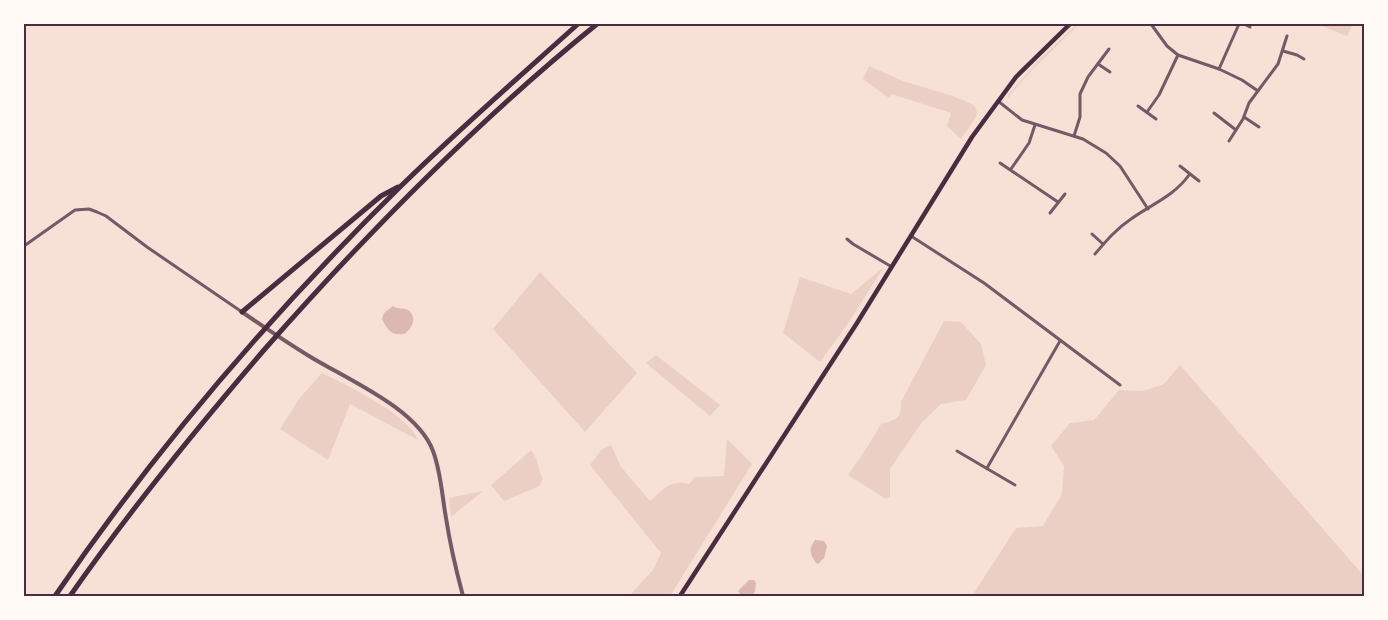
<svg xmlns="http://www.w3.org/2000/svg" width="1388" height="620" viewBox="0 0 1388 620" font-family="'Open Sans',sans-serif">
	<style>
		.green { fill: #ebcfc5 }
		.water { fill: #dcb8b0 }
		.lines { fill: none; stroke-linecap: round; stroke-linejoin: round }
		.minor { stroke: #755966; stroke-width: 3 }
		.tertiary { stroke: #755966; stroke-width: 4 }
		.secondary { stroke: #4a2c40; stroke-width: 4.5 }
		.trunk { stroke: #4a2c40; stroke-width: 5 }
		.neatline { fill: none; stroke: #4a2c40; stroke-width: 2 }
	</style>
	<rect width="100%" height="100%" fill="#f7e1d7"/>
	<g class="green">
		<path d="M 1077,24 L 1079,24 L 1029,73 L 1007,99 L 1008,95 L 1040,59 Z"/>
		<path d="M 1317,24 L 1353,24 L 1347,36 Z"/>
		<path d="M 869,66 L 903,81 L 953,96 L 974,105 L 977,112 L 976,117 L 961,139 L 947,126 L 951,113 L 891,94 L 889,98 L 863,79 Z"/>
		<path d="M 884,267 L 847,325 L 820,362 L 783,333 L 800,277 L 851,294 Z"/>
		<path d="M 540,272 L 637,373 L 585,432 L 493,329 Z"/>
		<path d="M 944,321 L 961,322 L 981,344 L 986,365 L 966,400 L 941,404 L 922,422 L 890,469 L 890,496 L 886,499 L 848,475 L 868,446 L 881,424 C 895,420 902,419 901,402 Z"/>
		<path d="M 656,355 L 720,405 L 710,416 L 646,363 Z"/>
		<path d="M 1180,365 L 1364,576 L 1364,596 L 972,596 L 1016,528 L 1043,526 L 1062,494 L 1064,466 L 1051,446 L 1070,423 L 1094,420 L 1119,390 L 1143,391 L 1164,384 Z"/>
		<path d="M 322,373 C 348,386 408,414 418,440 L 350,404 L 328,460 L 280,429 L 299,399 Z"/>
		<path d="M 727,439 L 752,464 L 670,596 L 629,596 L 653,570 L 661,553 L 590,465 L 601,450 L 611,445 L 621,467 L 650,501 C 664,489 670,479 689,484 L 695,477 L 724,476 Z"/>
		<path d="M 531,450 C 539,459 537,469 543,479 L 539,486 L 504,501 L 491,485 Z"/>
		<path d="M 483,491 L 451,517 L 449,498 Z"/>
	</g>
	<g class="water">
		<path d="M 393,306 C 398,310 403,307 408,310 C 418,317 412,329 404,334 C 391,336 387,329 382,319 L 384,313 Z"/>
		<path d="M 815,540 L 824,541 L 827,546 L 824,558 L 818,564 L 816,563 C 810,554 808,549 815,540 Z"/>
		<path d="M 749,580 L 754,580 L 756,583 L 755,592 L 752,596 L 742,596 L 738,591 Z"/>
	</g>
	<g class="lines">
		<g class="minor">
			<path d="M 1151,24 L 1167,46 L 1178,55 L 1219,69 L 1242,80 L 1258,91"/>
			<path d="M 1244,24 L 1250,27"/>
			<path d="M 1283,51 L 1297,55 L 1304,59"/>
			<path d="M 1098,64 L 1110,72"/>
			<path d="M 1219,69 L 1239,24"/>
			<path d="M 998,101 L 1022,120 L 1083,139 L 1106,153 L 1120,166 L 1148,209"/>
			<path d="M 1138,106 L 1156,119"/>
			<path d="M 1147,112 L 1159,95 L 1178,55"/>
			<path d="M 1214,113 L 1236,130"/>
			<path d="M 1244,117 L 1259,127"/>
			<path d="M 1074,136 L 1080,117 L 1080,94 L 1088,77 L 1109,49"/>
			<path d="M 1229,141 L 1243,119 L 1249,103 L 1278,64 L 1287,36"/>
			<path d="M 1000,163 L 1058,202"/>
			<path d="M 1180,166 L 1199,181"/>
			<path d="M 1011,169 L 1029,143 L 1035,125"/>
			<path d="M 1050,213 L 1065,194"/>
			<path d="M 1092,234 L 1103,244"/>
			<path d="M 911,236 L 984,283 L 1120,385"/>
			<path d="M 847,239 L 853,244 L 892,267"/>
			<path d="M 24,246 L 75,210 L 89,209 L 97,212 L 106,216 L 147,247 L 242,312"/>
			<path d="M 1095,254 C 1106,241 1116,229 1131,219 C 1152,204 1174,196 1189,175"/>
			<path d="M 957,451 L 1015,485"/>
			<path d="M 987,468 L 1060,341"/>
		</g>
		<path class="tertiary" d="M 242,312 C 264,327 286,342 309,356 C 346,379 417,408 433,451 C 441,472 442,496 446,518 C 450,544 456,570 463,596"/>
		<path class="secondary" d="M 680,596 L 857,323 L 972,137 L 1016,77 L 1070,24"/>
		<g class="trunk">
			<path d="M 242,312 L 381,196 L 398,187"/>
			<path d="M 55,596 C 156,448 275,310 402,185 C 459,129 519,77 578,24"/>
			<path d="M 70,596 C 130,510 196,429 264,350 C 367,233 476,122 597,24"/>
		</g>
	</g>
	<rect width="1388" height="620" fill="none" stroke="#fffaf5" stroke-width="50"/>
	<rect x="25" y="25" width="1338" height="570" class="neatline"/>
</svg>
